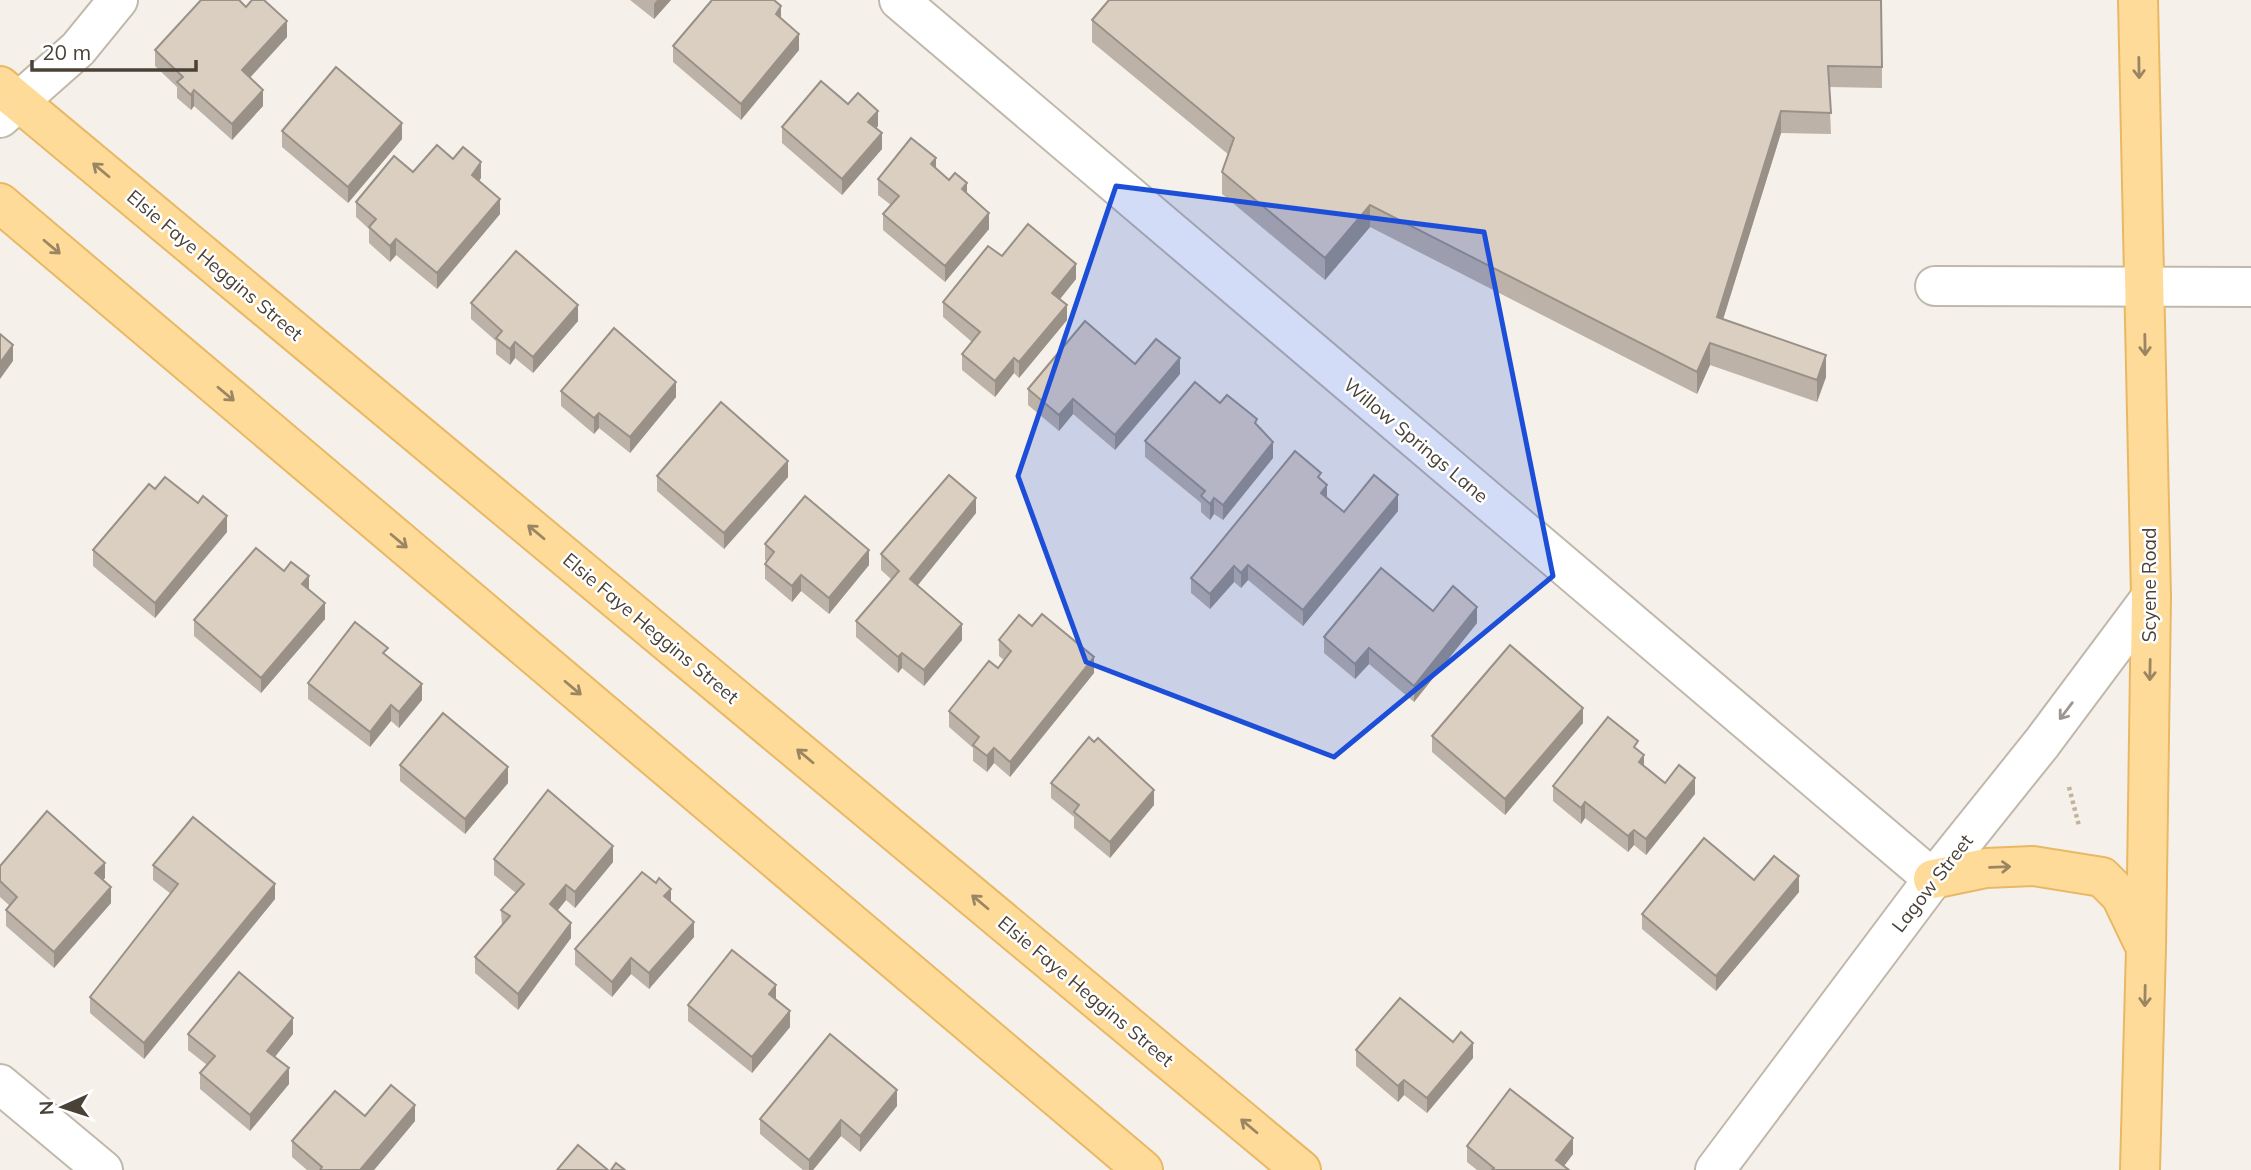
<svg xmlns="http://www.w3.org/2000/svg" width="2251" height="1170" viewBox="0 0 2251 1170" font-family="Mulish,sans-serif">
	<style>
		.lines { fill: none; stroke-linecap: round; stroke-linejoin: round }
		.minor-casing { stroke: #c1b8ac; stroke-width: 42 }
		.major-casing { stroke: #e9b864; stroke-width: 42 }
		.path { stroke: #c4b39c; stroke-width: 4.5; stroke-dasharray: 3.5 3.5; stroke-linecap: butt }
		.minor { stroke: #fff; stroke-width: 38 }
		.major { stroke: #ffdb99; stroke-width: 38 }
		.wall { fill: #bcb2a7 }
		.shaded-wall { fill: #999188 }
		.building { fill: #dbcfc2; stroke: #999188; stroke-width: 2 }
		.oneway { stroke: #9b8663 }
		.oneway2 { stroke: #9b9691 }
		.marked { fill: #1d4ed8; fill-opacity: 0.2; stroke: #1d4ed8; stroke-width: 5; stroke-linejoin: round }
		.labels { text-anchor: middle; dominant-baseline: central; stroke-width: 5; stroke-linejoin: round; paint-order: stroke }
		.street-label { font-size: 19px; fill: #4a4137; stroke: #fff }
	</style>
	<rect width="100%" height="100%" fill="#f5f1ea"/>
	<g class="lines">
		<g class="minor-casing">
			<g id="minor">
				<path d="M 899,0 L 1933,879"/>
				<path d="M 0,118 L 78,49 L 118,0"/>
				<path d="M 1935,286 L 2251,287"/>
				<path d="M 0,1084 L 103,1170"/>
				<path d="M 1715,1170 L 1933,879 L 2042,743 L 2151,597"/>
			</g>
		</g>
		<g class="major-casing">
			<g id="major">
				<path d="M 2138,0 L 2151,597 L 2146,948 L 2140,1170"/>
				<path d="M 0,86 L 1301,1170"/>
				<path d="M 0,203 L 1143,1170"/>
				<path d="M 1933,879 L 1986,868 L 2033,866 L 2102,877 L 2121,896 L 2142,940"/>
			</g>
		</g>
		<path class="path" d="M 2069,787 L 2079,826"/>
		<use href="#minor" class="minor"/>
		<use href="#major" class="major"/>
	</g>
	<g class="wall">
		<path d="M 630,0 L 671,0 L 654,19 Z"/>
		<path d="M 246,7 L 287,37 L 250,78 L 263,106 L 232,140 L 194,106 L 191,110 L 177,98 L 177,87 L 155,66 L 155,50 Z"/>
		<path d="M 781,18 L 799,50 L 741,120 L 673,62 L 673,46 Z"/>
		<path d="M 1092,20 L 1882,67 L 1882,88 L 1829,87 L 1831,134 L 1781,133 L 1723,319 L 1826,377 L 1817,402 L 1710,365 L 1697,394 L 1370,227 L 1325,280 L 1222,194 L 1222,172 L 1229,155 L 1092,42 Z"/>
		<path d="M 848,104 L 878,126 L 876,128 L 882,149 L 842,195 L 782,143 L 782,127 Z"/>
		<path d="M 282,131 L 402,139 L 348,203 L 282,147 Z"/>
		<path d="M 453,159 L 481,178 L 479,181 L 500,214 L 437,289 L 396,255 L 390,262 L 369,243 L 369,229 L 356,217 L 356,202 L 413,172 Z"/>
		<path d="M 936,169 L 967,194 L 989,229 L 945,282 L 883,230 L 883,214 L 891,205 L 878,195 L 878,179 Z"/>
		<path d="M 1002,256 L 1076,279 L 1060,299 L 1067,320 L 1019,378 L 1014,373 L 995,397 L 962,370 L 962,354 L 972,342 L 943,317 L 943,302 Z"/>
		<path d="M 471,303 L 578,321 L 533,373 L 515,358 L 510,365 L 496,354 L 496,341 L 471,319 Z"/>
		<path d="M 1135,364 L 1180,374 L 1115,450 L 1073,414 L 1059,431 L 1028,405 L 1028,389 Z"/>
		<path d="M 561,391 L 676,397 L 630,453 L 599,428 L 594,434 L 561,406 Z"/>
		<path d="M 1220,403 L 1257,426 L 1273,458 L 1223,520 L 1214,514 L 1210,520 L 1201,512 L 1201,503 L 1145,457 L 1145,441 Z"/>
		<path d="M 657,476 L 788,477 L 724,549 L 657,491 Z"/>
		<path d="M 1321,480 L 1327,499 L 1344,512 L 1398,511 L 1303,626 L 1248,580 L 1241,588 L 1234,582 L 1210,609 L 1191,593 L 1191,578 Z"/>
		<path d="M 155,489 L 227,532 L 155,618 L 93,566 L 93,550 Z"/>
		<path d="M 976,513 L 917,586 L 962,640 L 924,686 L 902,668 L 898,673 L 856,637 L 856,621 L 891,579 L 881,570 L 881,554 Z"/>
		<path d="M 765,544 L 869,565 L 829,614 L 801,591 L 792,602 L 765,579 L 765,564 L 767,562 L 765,560 Z"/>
		<path d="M 284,571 L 309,590 L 325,619 L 261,693 L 194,636 L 194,620 Z"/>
		<path d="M 1433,611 L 1477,623 L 1414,702 L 1369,664 L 1355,679 L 1324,653 L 1324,637 Z"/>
		<path d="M 1032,626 L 1094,673 L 1010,777 L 994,763 L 987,772 L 973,761 L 973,748 L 949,727 L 949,711 L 998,668 L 1004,660 L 999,656 L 999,640 Z"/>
		<path d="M 388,657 L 422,700 L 399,728 L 391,721 L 370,747 L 308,699 L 308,683 Z"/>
		<path d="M 1583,723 L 1505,815 L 1432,752 L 1432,736 Z"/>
		<path d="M 1638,750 L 1644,766 L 1665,783 L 1695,794 L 1646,855 L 1634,845 L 1628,852 L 1585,818 L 1581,824 L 1553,801 L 1553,786 Z"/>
		<path d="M 400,765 L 508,783 L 465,834 L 400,781 Z"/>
		<path d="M 1051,783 L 1154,805 L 1110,858 L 1074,828 L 1074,817 L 1051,798 Z"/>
		<path d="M 494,859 L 613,862 L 575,908 L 566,900 L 557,911 L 571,938 L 518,1010 L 475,973 L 475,957 L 502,926 L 501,910 L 516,893 L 494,875 Z"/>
		<path d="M 153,865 L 275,899 L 144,1059 L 90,1013 L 90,997 L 171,894 L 153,880 Z"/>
		<path d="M 0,866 L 105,878 L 103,880 L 111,903 L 54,968 L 6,926 L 6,910 L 10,906 L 0,897 Z"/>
		<path d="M 1754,880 L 1799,892 L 1716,991 L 1642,929 L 1642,914 Z"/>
		<path d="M 671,902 L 694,937 L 649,989 L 631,974 L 612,997 L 575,965 L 575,949 Z"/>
		<path d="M 688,1005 L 790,1027 L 752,1073 L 688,1021 Z"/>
		<path d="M 188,1034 L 293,1034 L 274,1057 L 289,1084 L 250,1131 L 200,1089 L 200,1073 L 207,1065 L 188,1050 Z"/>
		<path d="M 1356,1050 L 1473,1058 L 1427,1113 L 1404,1095 L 1398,1102 L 1356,1066 Z"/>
		<path d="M 897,1106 L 860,1152 L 841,1136 L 813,1170 L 803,1170 L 760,1134 L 760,1119 Z"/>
		<path d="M 365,1116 L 415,1121 L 374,1170 L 307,1170 L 292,1157 L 292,1141 Z"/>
		<path d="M 1467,1146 L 1573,1154 L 1564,1166 L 1569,1170 L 1477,1170 L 1467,1162 Z"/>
	</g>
	<g class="shaded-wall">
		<path d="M 657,0 L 671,0 L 654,19 L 654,4 Z"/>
		<path d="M 781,6 L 781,22 L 776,14 Z"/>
		<path d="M 287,21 L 287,37 L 242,86 L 242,70 Z"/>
		<path d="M 799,34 L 799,50 L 741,120 L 741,104 Z"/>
		<path d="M 194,90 L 194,106 L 191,110 L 191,95 Z"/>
		<path d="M 263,90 L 263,106 L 232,140 L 232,124 Z"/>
		<path d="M 878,111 L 878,126 L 868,138 L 868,122 Z"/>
		<path d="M 1781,111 L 1781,133 L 1717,339 L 1717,317 Z"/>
		<path d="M 402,123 L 402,139 L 348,203 L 348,187 Z"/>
		<path d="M 882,133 L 882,149 L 842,195 L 842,179 Z"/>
		<path d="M 936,158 L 936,174 L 931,164 Z"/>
		<path d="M 481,162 L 481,178 L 472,190 L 472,175 Z"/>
		<path d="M 967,183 L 967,198 L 962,189 Z"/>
		<path d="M 500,199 L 500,214 L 437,289 L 437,273 Z"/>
		<path d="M 1370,205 L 1370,227 L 1325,280 L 1325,258 Z"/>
		<path d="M 989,213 L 989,229 L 945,282 L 945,266 Z"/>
		<path d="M 396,239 L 396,255 L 390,262 L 390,246 Z"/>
		<path d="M 1076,264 L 1076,279 L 1052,309 L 1052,293 Z"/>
		<path d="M 578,305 L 578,321 L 533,373 L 533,357 Z"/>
		<path d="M 1067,305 L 1067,320 L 1019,378 L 1019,362 Z"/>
		<path d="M 515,342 L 515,358 L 510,365 L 510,349 Z"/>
		<path d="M 1710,343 L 1710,365 L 1697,394 L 1697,372 Z"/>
		<path d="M 13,345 L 13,361 L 0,379 L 0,363 Z"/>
		<path d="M 1826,355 L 1826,377 L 1817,402 L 1817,380 Z"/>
		<path d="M 1014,358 L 1014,373 L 995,397 L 995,381 Z"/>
		<path d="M 1180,358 L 1180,374 L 1115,450 L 1115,435 Z"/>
		<path d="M 676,382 L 676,397 L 630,453 L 630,437 Z"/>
		<path d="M 1073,399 L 1073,414 L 1059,431 L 1059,415 Z"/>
		<path d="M 599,413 L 599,428 L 594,434 L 594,418 Z"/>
		<path d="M 1273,442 L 1273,458 L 1223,520 L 1223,505 Z"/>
		<path d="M 788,461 L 788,477 L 724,549 L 724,533 Z"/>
		<path d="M 1327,485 L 1327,501 L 1321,493 Z"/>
		<path d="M 1398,495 L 1398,511 L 1303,626 L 1303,610 Z"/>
		<path d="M 976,498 L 976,513 L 910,595 L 910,579 Z"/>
		<path d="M 1214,498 L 1214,514 L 1210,520 L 1210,504 Z"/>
		<path d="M 227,516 L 227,532 L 155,618 L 155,603 Z"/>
		<path d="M 869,550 L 869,565 L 829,614 L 829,598 Z"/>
		<path d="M 1248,565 L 1248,580 L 1241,588 L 1241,573 Z"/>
		<path d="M 1234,566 L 1234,582 L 1210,609 L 1210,594 Z"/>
		<path d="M 801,575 L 801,591 L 792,602 L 792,586 Z"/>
		<path d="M 309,576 L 309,592 L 302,584 Z"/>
		<path d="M 325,603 L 325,619 L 261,693 L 261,678 Z"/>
		<path d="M 1477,607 L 1477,623 L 1414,702 L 1414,686 Z"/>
		<path d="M 962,624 L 962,640 L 924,686 L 924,670 Z"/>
		<path d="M 1369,648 L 1369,664 L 1355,679 L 1355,664 Z"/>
		<path d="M 902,653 L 902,668 L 898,673 L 898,657 Z"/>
		<path d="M 1094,657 L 1094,673 L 1010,777 L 1010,762 Z"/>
		<path d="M 422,684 L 422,700 L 399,728 L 399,712 Z"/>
		<path d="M 391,705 L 391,721 L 370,747 L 370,732 Z"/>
		<path d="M 1583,708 L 1583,723 L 1505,815 L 1505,799 Z"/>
		<path d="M 994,748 L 994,763 L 987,772 L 987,756 Z"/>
		<path d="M 1644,755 L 1644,770 L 1639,762 Z"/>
		<path d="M 508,767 L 508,783 L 465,834 L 465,819 Z"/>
		<path d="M 1695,778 L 1695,794 L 1646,855 L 1646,839 Z"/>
		<path d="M 1154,790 L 1154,805 L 1110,858 L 1110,842 Z"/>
		<path d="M 1585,802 L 1585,818 L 1581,824 L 1581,808 Z"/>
		<path d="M 1634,830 L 1634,845 L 1628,852 L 1628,836 Z"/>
		<path d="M 613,846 L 613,862 L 575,908 L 575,892 Z"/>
		<path d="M 105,863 L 105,878 L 95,889 L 95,873 Z"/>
		<path d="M 1799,876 L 1799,892 L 1716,991 L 1716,976 Z"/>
		<path d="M 275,884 L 275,899 L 144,1059 L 144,1043 Z"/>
		<path d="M 566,885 L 566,900 L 550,920 L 550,904 Z"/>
		<path d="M 111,887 L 111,903 L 54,968 L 54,952 Z"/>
		<path d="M 671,889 L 671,904 L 664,896 Z"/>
		<path d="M 694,922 L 694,937 L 649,989 L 649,973 Z"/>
		<path d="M 571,923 L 571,938 L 518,1010 L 518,994 Z"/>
		<path d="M 631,958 L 631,974 L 612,997 L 612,982 Z"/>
		<path d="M 776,985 L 776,1001 L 769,994 Z"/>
		<path d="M 790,1011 L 790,1027 L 752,1073 L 752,1057 Z"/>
		<path d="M 293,1018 L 293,1034 L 267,1067 L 267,1051 Z"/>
		<path d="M 1473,1043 L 1473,1058 L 1427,1113 L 1427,1098 Z"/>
		<path d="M 289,1068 L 289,1084 L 250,1131 L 250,1115 Z"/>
		<path d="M 1404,1080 L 1404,1095 L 1398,1102 L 1398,1086 Z"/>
		<path d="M 897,1090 L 897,1106 L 860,1152 L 860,1136 Z"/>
		<path d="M 415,1105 L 415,1121 L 374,1170 L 360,1170 Z"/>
		<path d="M 841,1120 L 841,1136 L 813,1170 L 809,1170 L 809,1160 Z"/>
		<path d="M 1573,1138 L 1573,1154 L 1561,1170 L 1556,1160 Z"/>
	</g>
	<g class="building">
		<path d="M 201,0 L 239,0 L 246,7 L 252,0 L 264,0 L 287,21 L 242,70 L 263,90 L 232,124 L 194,90 L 191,95 L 177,82 L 183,77 L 155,50 Z"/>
		<path d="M 712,0 L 774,0 L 781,6 L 776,14 L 799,34 L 741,104 L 673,46 Z"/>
		<path d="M 1109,0 L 1881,0 L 1882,67 L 1828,66 L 1831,113 L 1781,111 L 1717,317 L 1826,355 L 1817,380 L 1710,343 L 1697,372 L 1370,205 L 1325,258 L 1222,172 L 1234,138 L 1092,20 Z"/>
		<path d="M 336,67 L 402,123 L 348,187 L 282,131 Z"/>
		<path d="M 821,81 L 848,104 L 858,93 L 878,111 L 868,122 L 882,133 L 842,179 L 782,127 Z"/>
		<path d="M 911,138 L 936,158 L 931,164 L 949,180 L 955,173 L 967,183 L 962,189 L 989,213 L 945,266 L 883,214 L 899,196 L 878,179 Z"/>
		<path d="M 437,145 L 453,159 L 463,147 L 481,162 L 472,175 L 500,199 L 437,273 L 396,239 L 390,246 L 369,227 L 376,219 L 356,202 L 394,156 L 413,172 Z"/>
		<path d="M 1028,224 L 1076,264 L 1052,293 L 1067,305 L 1019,362 L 1014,358 L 995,381 L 962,354 L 980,332 L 943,302 L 988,246 L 1002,256 Z"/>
		<path d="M 516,251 L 578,305 L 533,357 L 515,342 L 510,349 L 496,338 L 502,331 L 471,303 Z"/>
		<path d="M 1085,321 L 1135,364 L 1156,339 L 1180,358 L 1115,435 L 1073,399 L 1059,415 L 1028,389 Z"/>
		<path d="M 614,328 L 676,382 L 630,437 L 599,413 L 594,418 L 561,391 Z"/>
		<path d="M 0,334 L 13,345 L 0,363 Z"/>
		<path d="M 1195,382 L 1220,403 L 1227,395 L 1257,419 L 1255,423 L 1273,442 L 1223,505 L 1214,498 L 1210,504 L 1201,496 L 1205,491 L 1145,441 Z"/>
		<path d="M 721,402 L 788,461 L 724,533 L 657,476 Z"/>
		<path d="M 1295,451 L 1321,473 L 1318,477 L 1327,485 L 1321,493 L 1344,512 L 1374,475 L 1398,495 L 1303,610 L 1248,565 L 1241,573 L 1234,566 L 1210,594 L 1191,578 Z"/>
		<path d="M 949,475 L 976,498 L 910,579 L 962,624 L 924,670 L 902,653 L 898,657 L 856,621 L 899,571 L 881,554 Z"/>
		<path d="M 165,477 L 198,503 L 203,496 L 227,516 L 155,603 L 93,550 L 149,484 L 155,489 Z"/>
		<path d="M 805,496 L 869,550 L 829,598 L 801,575 L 792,586 L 765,564 L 774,552 L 765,544 Z"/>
		<path d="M 256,548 L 284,571 L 291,562 L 309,576 L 302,584 L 325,603 L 261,678 L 194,620 Z"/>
		<path d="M 1381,568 L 1433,611 L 1453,586 L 1477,607 L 1414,686 L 1369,648 L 1355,664 L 1324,637 Z"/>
		<path d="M 1042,614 L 1094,657 L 1010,762 L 994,748 L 987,756 L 973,745 L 979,737 L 949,711 L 989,661 L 998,668 L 1011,651 L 999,640 L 1019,615 L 1032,626 Z"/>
		<path d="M 355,622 L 388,648 L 383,653 L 422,684 L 399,712 L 391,705 L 370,732 L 308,683 Z"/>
		<path d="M 1510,645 L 1583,708 L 1505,799 L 1432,736 Z"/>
		<path d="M 443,713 L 508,767 L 465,819 L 400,765 Z"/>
		<path d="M 1608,717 L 1638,741 L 1634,747 L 1644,755 L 1639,762 L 1665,783 L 1679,765 L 1695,778 L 1646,839 L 1634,830 L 1628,836 L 1585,802 L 1581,808 L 1553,786 Z"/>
		<path d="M 1089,737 L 1094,742 L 1098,738 L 1154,790 L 1110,842 L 1074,812 L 1079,805 L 1051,783 Z"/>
		<path d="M 548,790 L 613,846 L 575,892 L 566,885 L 550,904 L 571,923 L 518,994 L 475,957 L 510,916 L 501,910 L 524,884 L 494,859 Z"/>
		<path d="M 47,811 L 105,863 L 95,873 L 111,887 L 54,952 L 6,910 L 17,897 L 0,881 L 0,866 Z"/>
		<path d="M 193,817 L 275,884 L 144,1043 L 90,997 L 178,884 L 153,865 Z"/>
		<path d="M 1704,838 L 1754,880 L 1774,856 L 1799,876 L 1716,976 L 1642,914 Z"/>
		<path d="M 642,872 L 656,883 L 659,878 L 671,889 L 664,896 L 694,922 L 649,973 L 631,958 L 612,982 L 575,949 Z"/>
		<path d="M 732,950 L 776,985 L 769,994 L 790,1011 L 752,1057 L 688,1005 Z"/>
		<path d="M 239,972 L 293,1018 L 267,1051 L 289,1068 L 250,1115 L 200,1073 L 215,1056 L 188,1034 Z"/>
		<path d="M 1400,998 L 1453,1042 L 1461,1032 L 1473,1043 L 1427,1098 L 1404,1080 L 1398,1086 L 1356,1050 Z"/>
		<path d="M 830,1034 L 897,1090 L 860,1136 L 841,1120 L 809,1160 L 760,1119 Z"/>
		<path d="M 391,1085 L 415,1105 L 360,1170 L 320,1170 L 322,1167 L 292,1141 L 335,1091 L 365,1116 Z"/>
		<path d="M 1510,1089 L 1573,1138 L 1556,1160 L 1569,1170 L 1492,1170 L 1494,1168 L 1467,1146 Z"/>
		<path d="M 578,1145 L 608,1170 L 557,1170 Z"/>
		<path d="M 616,1163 L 625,1170 L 611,1170 Z"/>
	</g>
	<defs><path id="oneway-shaft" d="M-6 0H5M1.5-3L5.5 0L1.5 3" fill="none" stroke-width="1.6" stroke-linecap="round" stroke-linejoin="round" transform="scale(1.75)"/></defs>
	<g class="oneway">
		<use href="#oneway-shaft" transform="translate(2139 68) rotate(89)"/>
		<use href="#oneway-shaft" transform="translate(101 170) rotate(-140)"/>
		<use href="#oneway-shaft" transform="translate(52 247) rotate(40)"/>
		<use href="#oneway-shaft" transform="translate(2145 345) rotate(89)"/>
		<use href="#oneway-shaft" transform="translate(226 394) rotate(40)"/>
		<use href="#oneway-shaft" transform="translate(536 532) rotate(-140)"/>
		<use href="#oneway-shaft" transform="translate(399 541) rotate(40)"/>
		<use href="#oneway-shaft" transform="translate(2150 670) rotate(91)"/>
		<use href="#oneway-shaft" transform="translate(573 688) rotate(40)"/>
		<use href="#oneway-shaft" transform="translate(805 756) rotate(-140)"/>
		<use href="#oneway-shaft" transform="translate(2000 867) rotate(-2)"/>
		<use href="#oneway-shaft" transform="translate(980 902) rotate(-140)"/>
		<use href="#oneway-shaft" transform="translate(2145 996) rotate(91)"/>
		<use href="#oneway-shaft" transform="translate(1249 1126) rotate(-140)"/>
	</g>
	<use class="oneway2" href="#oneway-shaft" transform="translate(2066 711) rotate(127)"/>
	<path class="marked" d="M 1116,186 L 1484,232 L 1553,576 L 1334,757 L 1086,662 L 1018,476 Z"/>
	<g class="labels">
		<g class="street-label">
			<text transform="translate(215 265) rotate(40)">Elsie Faye Heggins Street</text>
			<text transform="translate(1416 440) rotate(40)">Willow Springs Lane</text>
			<text transform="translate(2149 585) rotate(-90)">Scyene Road</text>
			<text transform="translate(651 628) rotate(40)">Elsie Faye Heggins Street</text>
			<text transform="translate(1932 883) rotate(-52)">Lagow Street</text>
			<text transform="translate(1086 991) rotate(40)">Elsie Faye Heggins Street</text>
		</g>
	</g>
	<g transform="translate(63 1107) rotate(267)" stroke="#ffffff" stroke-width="5" paint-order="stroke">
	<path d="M0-5L12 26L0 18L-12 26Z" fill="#4a4137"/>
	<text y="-10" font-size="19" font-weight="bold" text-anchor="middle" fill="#4a4137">N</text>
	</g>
	<path d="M32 60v10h164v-10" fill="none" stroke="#4a4137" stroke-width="3.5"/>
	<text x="42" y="60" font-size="21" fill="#4a4137" stroke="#ffffff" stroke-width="5" paint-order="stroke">20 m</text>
</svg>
